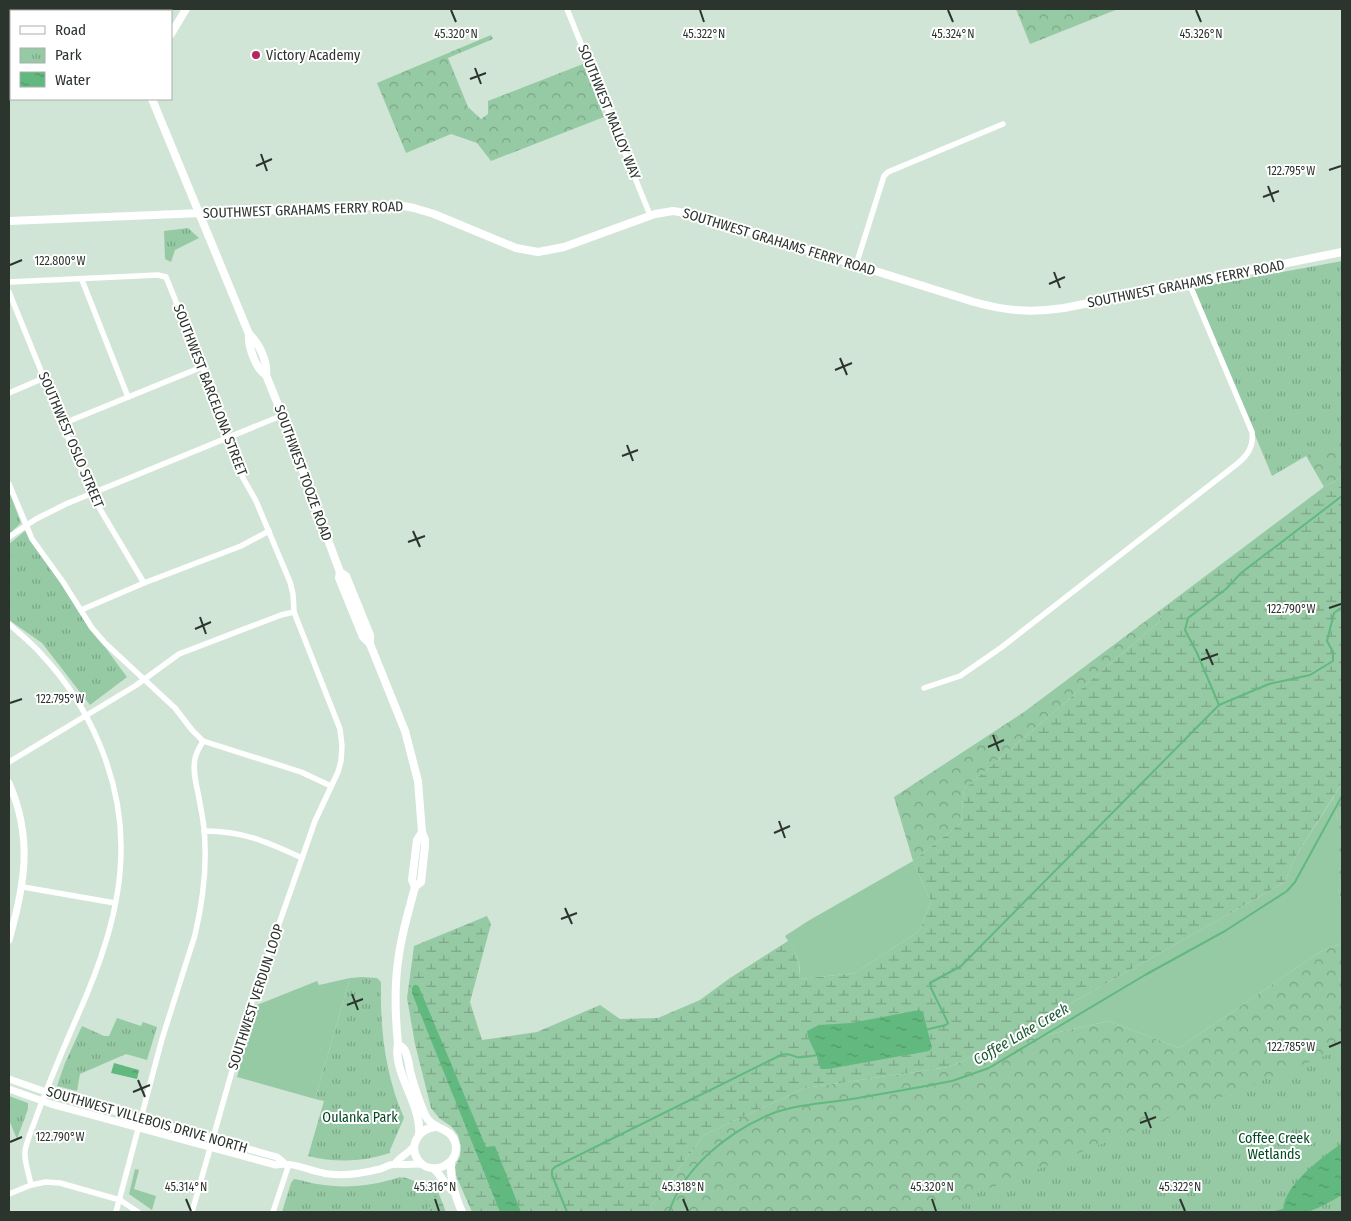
<svg xmlns="http://www.w3.org/2000/svg" width="1351" height="1221" viewBox="0 0 1351 1221" font-family="'Fira Sans Condensed',sans-serif">
	<style>
		.grass { fill: #96caa4 }
		.forest { fill: url(#forest-crowns) }
		.wetland { fill: url(#wetland-marsh) }
		.park { fill: url(#park-tufts) }
		.water { fill: url(#water-ripples) }
		.lines { fill: none; stroke-linecap: round; stroke-linejoin: round }
		.stream { stroke: #62b97f; stroke-width: 2 }
		.minor { stroke: #fff; stroke-width: 5.5 }
		.tertiary { stroke: #fff; stroke-width: 7 }
		.secondary { stroke: #fff; stroke-width: 8 }
		.ticks { fill: none; stroke: #2c342e; stroke-width: 2 }
		.poi-dot { fill: #b5285e; stroke: #fff; stroke-width: 2 }
		.labels { text-anchor: middle; dominant-baseline: central; stroke-width: 4; stroke-linejoin: round; paint-order: stroke }
		.poi-label { font-size: 14px; fill: #2c342e; stroke: #fff; text-anchor: start }
		.street-label { font-size: 14px; fill: #2c342e; stroke: #fff }
		.park-label { font-size: 14px; fill: #014823; stroke: #fff }
		.water-label { font-size: 15px; font-style: italic; fill: #1f5d37; stroke: #fff }
		.ticks-label { font-size: 12px; text-anchor: middle; fill: #2c342e; stroke: #fff; stroke-width: 4; stroke-linejoin: round; paint-order: stroke }
	</style>
	<defs>
		<pattern id="forest-crowns" width="20" height="18" patternUnits="userSpaceOnUse" patternTransform="scale(1.25)"><rect width="20" height="18" fill="#96caa4"/><path d="M2 6a3 3 0 1 1 6 0M12 15a3 3 0 1 1 6 0" fill="none" stroke="#7ba586"/></pattern>
		<pattern id="wetland-marsh" width="20" height="14" patternUnits="userSpaceOnUse" patternTransform="scale(1.25)"><rect width="20" height="14" fill="#96caa4"/><path d="M1 5h8M5 5V1M11 12h8M15 12V8" fill="none" stroke="#7ba586"/></pattern>
		<pattern id="park-tufts" width="24" height="20" patternUnits="userSpaceOnUse" patternTransform="scale(1.25)"><rect width="24" height="20" fill="#96caa4"/><path d="M3 7l-1-3M5 7V3M7 7l1-3M15 17l-1-3M17 17v-4M19 17l1-3" fill="none" stroke="#7ba586"/></pattern>
		<pattern id="water-ripples" width="26" height="14" patternUnits="userSpaceOnUse" patternTransform="scale(1.25)"><rect width="26" height="14" fill="#62b97f"/><path d="M2 4q2-2 4 0t4 0M15 11q2-2 4 0t4 0" fill="none" stroke="#519768"/></pattern>
	</defs>
	<rect width="100%" height="100%" fill="#d1e5d6"/>
	<g class="grass">
		<path d="M 1333,798 L 1338,821 L 1338,887 L 1342,904 L 1342,943 L 1320,952 L 1179,1048 L 1109,1021 L 996,1046 L 1285,882 L 1294,859 Z"/>
		<path d="M 913,861 L 931,902 L 919,931 L 855,973 L 800,979 C 801,960 795,952 785,936 L 808,921 Z"/>
		<path d="M 350,978 L 315,1099 L 237,1077 L 257,1005 L 317,981 L 319,985 Z"/>
		<path d="M 135,1169 L 139,1170 L 134,1189 L 156,1196 L 152,1210 L 129,1194 Z"/>
	</g>
	<g class="forest">
		<path d="M 1016,9 L 1118,9 L 1030,44 Z"/>
		<path d="M 491,35 L 493,39 L 448,58 L 468,107 L 481,119 L 488,114 L 488,101 L 583,64 L 604,117 L 491,161 L 477,143 L 451,134 L 406,153 L 377,83 Z"/>
		<path d="M 1342,421 L 1342,477 L 1324,487 L 1305,454 Z"/>
		<path d="M 1163,608 L 1159,622 L 964,789 L 961,823 L 913,861 L 894,797 L 1024,712 Z"/>
		<path d="M 1342,783 L 1342,904 L 1338,887 L 1338,821 L 1333,798 Z"/>
		<path d="M 1342,943 L 1342,1057 L 1234,1212 L 652,1212 L 651,1206 L 704,1135 L 805,1088 L 949,1067 L 996,1046 L 1109,1021 L 1179,1048 L 1320,952 Z"/>
	</g>
	<g class="wetland">
		<path d="M 1342,477 L 1342,783 L 1294,859 L 1285,882 L 996,1046 L 949,1067 L 805,1088 L 704,1135 L 651,1206 L 652,1212 L 472,1212 L 457,1178 L 455,1167 L 460,1156 L 461,1146 L 458,1135 L 452,1127 L 439,1118 L 431,1108 L 415,1044 L 407,998 L 414,946 L 487,916 L 491,924 L 470,1002 L 482,1040 L 537,1032 L 600,1005 L 620,1019 L 658,1018 L 700,1000 L 730,978 L 788,941 C 797,953 800,964 800,979 L 855,973 L 919,931 L 931,902 L 913,861 L 961,823 L 964,789 L 1159,622 L 1163,608 L 1324,487 Z"/>
		<path d="M 403,1177 L 437,1189 L 446,1212 L 352,1212 L 402,1180 Z"/>
	</g>
	<g class="park">
		<path d="M 188,228 L 199,238 L 175,250 L 171,262 L 165,259 L 164,231 Z"/>
		<path d="M 1342,261 L 1342,435 L 1272,476 L 1194,288 Z"/>
		<path d="M 9,491 L 21,523 L 9,534 Z"/>
		<path d="M 25,531 C 59,579 91,629 127,677 L 90,705 L 42,643 L 9,620 L 9,544 Z"/>
		<path d="M 362,977 L 377,978 L 381,982 C 380,1029 385,1074 404,1118 L 390,1150 L 390,1153 C 363,1162 336,1163 308,1156 L 324,1101 L 315,1099 L 350,978 Z"/>
		<path d="M 117,1018 L 141,1026 L 143,1022 L 157,1027 L 147,1060 L 126,1054 L 80,1074 L 77,1091 L 57,1086 L 65,1063 L 82,1026 L 104,1036 L 109,1036 Z"/>
		<path d="M 1342,1049 L 1342,1212 L 929,1212 Z"/>
		<path d="M 9,1096 L 28,1103 L 28,1109 L 17,1139 L 9,1120 Z"/>
		<path d="M 400,1177 L 432,1190 L 436,1200 L 424,1212 L 282,1212 L 291,1183 L 294,1179 C 302,1180 309,1183 317,1184 C 346,1189 372,1186 400,1177 Z"/>
	</g>
	<g class="water">
		<path d="M 414,985 L 417,985 L 419,987 L 486,1147 L 495,1146 L 521,1212 L 500,1212 L 412,993 L 412,988 Z"/>
		<path d="M 919,1010 L 923,1012 L 932,1048 L 929,1051 L 828,1069 L 821,1069 C 818,1063 818,1059 816,1054 C 812,1045 808,1040 807,1031 L 819,1025 L 851,1023 Z"/>
		<path d="M 114,1063 L 139,1070 L 137,1079 L 111,1073 Z"/>
		<path d="M 1342,1143 L 1342,1195 C 1328,1203 1300,1221 1283,1210 C 1285,1183 1322,1158 1342,1143 Z"/>
	</g>
	<g class="lines">
		<g class="stream">
			<path d="M 9,55 L 11,55"/>
			<path d="M 1219,705 L 1197,653 L 1185,630 L 1188,618 L 1226,589 L 1241,573 L 1342,496"/>
			<path d="M 925,1030 L 946,1025 L 948,1023 L 931,988 L 930,983 L 961,966 L 1219,705 L 1269,684 L 1310,675 L 1333,661 L 1333,652 L 1327,641 L 1334,613 L 1342,607"/>
			<path d="M 567,1212 L 552,1175 L 552,1170 L 555,1167 L 781,1055 C 788,1053 790,1055 797,1057 C 804,1058 811,1056 818,1055"/>
			<path d="M 669,1212 C 684,1167 728,1132 771,1114 C 794,1105 822,1103 846,1100 C 881,1094 917,1088 952,1081 L 989,1068 L 1145,975 L 1225,931 L 1287,891 L 1295,882 L 1342,796"/>
			<path d="M 1275,1212 L 1283,1210 L 1284,1212"/>
		</g>
		<g class="minor">
			<path d="M 116,9 L 117,11"/>
			<path d="M 567,9 L 650,215"/>
			<path d="M 856,265 L 884,176 L 888,172 L 1003,124"/>
			<path d="M 82,280 L 128,397"/>
			<path d="M 9,282 L 158,275 L 166,277 L 217,403 L 227,438 L 243,478 L 256,501 L 290,582 L 293,594 L 294,612 L 340,729 L 342,746 L 341,761 L 338,772 L 315,821 L 251,1004 L 192,1212"/>
			<path d="M 9,292 L 91,494 L 144,583"/>
			<path d="M 9,393 L 44,378"/>
			<path d="M 62,424 L 202,367"/>
			<path d="M 9,484 L 32,539 L 63,582 L 92,628 L 105,643 L 175,708 L 192,730 L 203,741 L 301,772 L 331,786"/>
			<path d="M 9,537 L 36,519 L 66,504 L 283,415"/>
			<path d="M 81,610 L 144,583 L 241,546 L 269,531"/>
			<path d="M 9,624 C 20,634 32,643 42,655 C 90,706 122,779 121,850 C 121,910 98,971 74,1024 C 61,1054 48,1085 37,1115 C 33,1127 27,1139 25,1151 C 24,1162 29,1174 31,1185"/>
			<path d="M 924,688 L 960,676 L 1002,647 L 1237,464 C 1248,455 1254,446 1252,432 L 1189,283"/>
			<path d="M 9,762 L 135,686 L 179,654 L 281,615 L 294,612"/>
			<path d="M 204,831 C 244,831 267,842 302,858"/>
			<path d="M 23,887 L 115,903"/>
			<path d="M 9,1194 L 31,1185 L 46,1182 L 60,1183 L 120,1200 L 138,1212"/>
			<path d="M 116,1212 L 162,1039 L 195,935 C 202,905 206,877 205,847 C 205,832 203,818 200,804 C 198,789 192,774 195,759 C 196,752 200,747 203,741"/>
			<path d="M 273,1212 L 289,1164"/>
		</g>
		<g class="tertiary">
			<path d="M 9,783 C 33,838 25,884 9,940"/>
			<path d="M 9,1079 L 46,1092 L 277,1157 L 284,1163"/>
			<path d="M 9,1089 L 51,1104 L 276,1165 C 293,1161 311,1172 329,1174 C 345,1176 364,1173 380,1169 C 384,1168 390,1164 395,1164 C 403,1165 412,1164 421,1164"/>
			<path d="M 395,1164 C 399,1157 408,1154 414,1146"/>
		</g>
		<g class="secondary">
			<path d="M 171,34 L 186,9"/>
			<path d="M 152,99 L 249,334 C 259,343 268,362 266,375 C 293,440 315,506 340,572 L 339,578 L 363,637 L 370,644 L 405,731 L 418,781 L 422,832 L 425,840 L 425,846 L 421,882 L 415,887 C 409,910 402,932 399,955 C 394,984 395,1014 398,1044 C 392,1072 422,1105 419,1134"/>
			<path d="M 9,221 L 398,205 L 414,208 L 434,214 L 516,248 L 538,252 L 564,247 L 655,214 L 673,211 L 697,215 L 974,302 C 1006,311 1031,313 1064,308 L 1342,252"/>
			<path d="M 249,334 C 248,346 255,368 266,375"/>
			<path d="M 340,572 L 346,576 L 370,635 L 370,644"/>
			<path d="M 415,887 L 412,880 L 417,840 L 422,832"/>
			<path d="M 398,1044 C 400,1046 402,1047 404,1049 C 408,1055 409,1065 410,1071 C 414,1086 419,1101 425,1115 C 433,1131 450,1126 455,1142 C 462,1164 431,1178 418,1160 C 408,1146 419,1128 436,1127"/>
			<path d="M 451,1162 C 450,1180 455,1196 462,1212"/>
			<path d="M 434,1169 C 441,1175 446,1187 453,1191"/>
		</g>
	</g>
	<path class="ticks" d="M 451,10 L 456,22M 700,10 L 704,22M 948,10 L 953,22M 1196,10 L 1201,22M 475,68 L 481,84M 470,79 L 486,73M 261,154 L 267,171M 256,166 L 272,159M 1329,170 L 1341,166M 1268,186 L 1274,202M 1263,197 L 1279,191M 10,265 L 22,260M 1054,272 L 1060,288M 1049,284 L 1065,277M 840,358 L 847,375M 835,370 L 852,363M 627,445 L 633,461M 622,456 L 638,450M 413,531 L 420,547M 408,542 L 425,536M 1329,608 L 1341,604M 200,617 L 206,634M 195,629 L 211,622M 1206,649 L 1213,665M 1201,660 L 1218,654M 10,703 L 22,699M 993,735 L 999,751M 988,747 L 1004,740M 779,821 L 785,838M 774,833 L 790,826M 565,908 L 572,924M 561,919 L 577,913M 352,994 L 358,1010M 347,1005 L 363,999M 1329,1047 L 1341,1042M 138,1080 L 145,1097M 133,1092 L 150,1085M 1145,1112 L 1151,1128M 1140,1123 L 1156,1117M 10,1142 L 22,1137M 186,1199 L 191,1211M 435,1199 L 439,1211M 683,1199 L 688,1211M 932,1199 L 936,1211M 1180,1199 L 1185,1211"/>
	<circle class="poi-dot" cx="256" cy="55" r="5"/>
	<g class="labels">
		<g class="poi-label">
			<text x="266" y="55">Victory Academy</text>
		</g>
		<g class="street-label">
			<text transform="translate(609 112) rotate(68)">SOUTHWEST MALLOY WAY</text>
			<text transform="translate(303 210) rotate(-2)">SOUTHWEST GRAHAMS FERRY ROAD</text>
			<text transform="translate(779 242) rotate(17)">SOUTHWEST GRAHAMS FERRY ROAD</text>
			<text transform="translate(1186 284) rotate(-11)">SOUTHWEST GRAHAMS FERRY ROAD</text>
			<text transform="translate(210 390) rotate(69)">SOUTHWEST BARCELONA STREET</text>
			<text transform="translate(71 440) rotate(67)">SOUTHWEST OSLO STREET</text>
			<text transform="translate(303 473) rotate(70)">SOUTHWEST TOOZE ROAD</text>
			<text transform="translate(256 997) rotate(-72)">SOUTHWEST VERDUN LOOP</text>
			<text transform="translate(147 1120) rotate(16)">SOUTHWEST VILLEBOIS DRIVE NORTH</text>
		</g>
		<g class="park-label">
			<text x="360" y="1117">Oulanka Park</text>
			<text x="1274" y="1138">Coffee Creek<tspan x="1274" dy="16">Wetlands</tspan></text>
		</g>
		<g class="water-label">
			<text transform="translate(1021 1034) rotate(-30)">Coffee Lake Creek</text>
		</g>
	</g>
	<g class="ticks-label">
		<text x="1201" y="38">45.326°N</text>
		<text x="456" y="38">45.320°N</text>
		<text x="704" y="38">45.322°N</text>
		<text x="953" y="38">45.324°N</text>
		<text x="1291" y="175">122.795°W</text>
		<text x="60" y="265">122.800°W</text>
		<text x="1291" y="613">122.790°W</text>
		<text x="60" y="703">122.795°W</text>
		<text x="1291" y="1051">122.785°W</text>
		<text x="60" y="1141">122.790°W</text>
		<text x="186" y="1191">45.314°N</text>
		<text x="435" y="1191">45.316°N</text>
		<text x="683" y="1191">45.318°N</text>
		<text x="932" y="1191">45.320°N</text>
		<text x="1180" y="1191">45.322°N</text>
	</g>
	<rect width="1351" height="1221" fill="none" stroke="#2c342e" stroke-width="20"/>
	<rect x="10" y="10" width="162" height="90" fill="#ffffff" stroke="#abaeab"/>
	<rect x="20" y="26" width="25" height="8" fill="#ffffff" stroke="#abaeab"/>
	<text x="55" y="35" font-size="15" fill="#2c342e">Road</text>
	<rect x="20" y="48" width="25" height="15" fill="url(#park-tufts)" stroke="#abaeab"/>
	<text x="55" y="60" font-size="15" fill="#2c342e">Park</text>
	<rect x="20" y="72" width="25" height="15" fill="url(#water-ripples)" stroke="#abaeab"/>
	<text x="55" y="85" font-size="15" fill="#2c342e">Water</text>
</svg>
